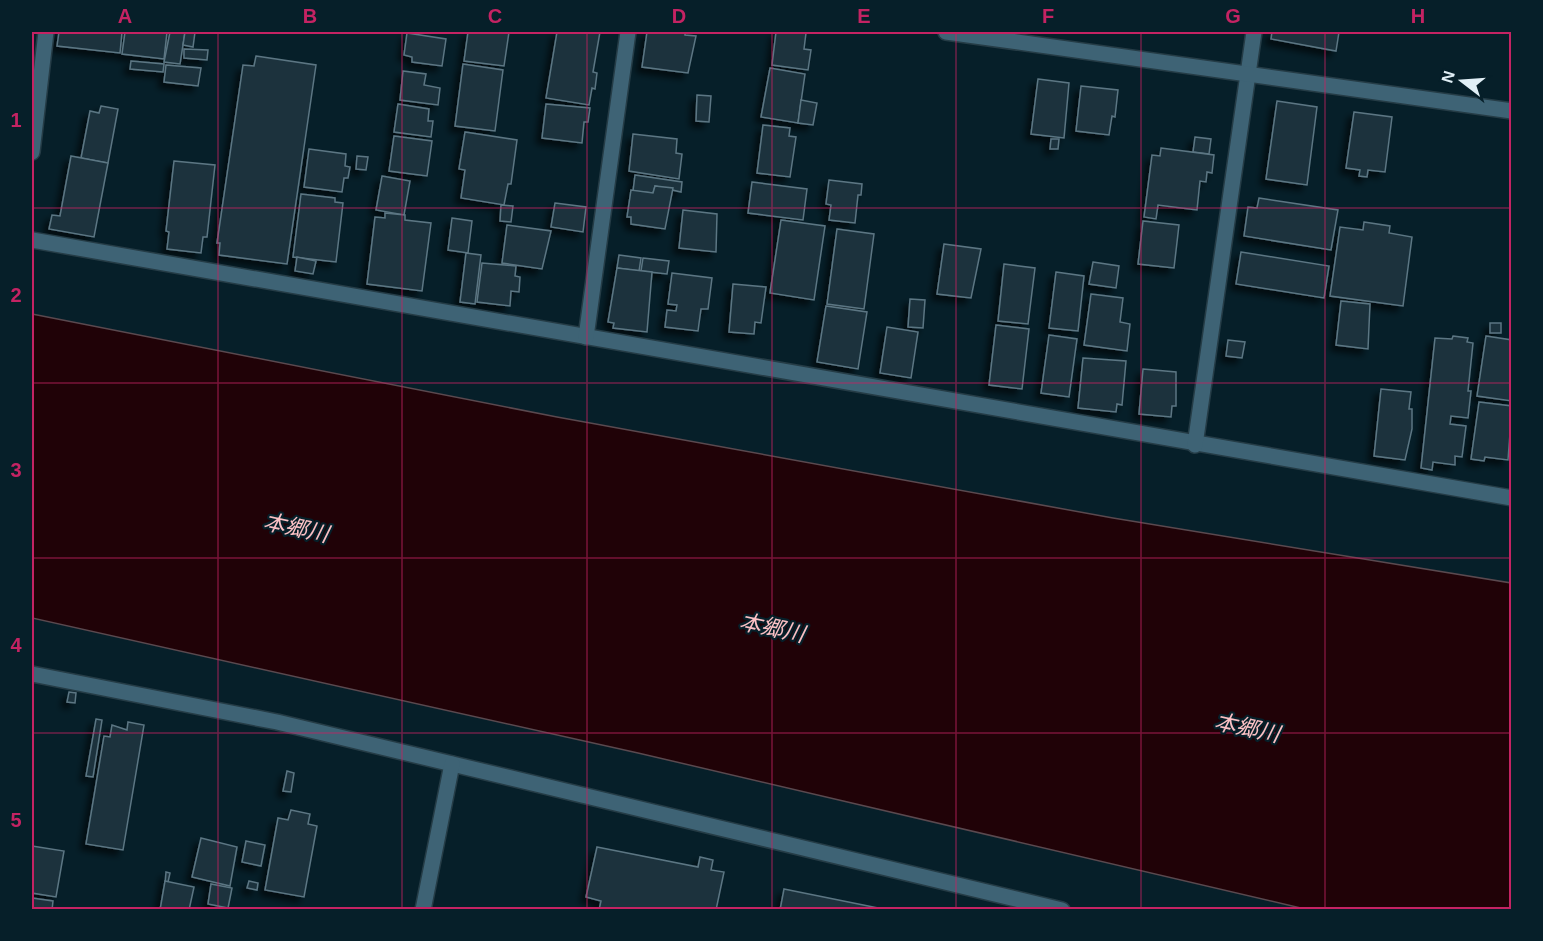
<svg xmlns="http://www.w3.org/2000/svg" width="1543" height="941" viewBox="0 0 1543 941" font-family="Helvetica,'Noto Sans JP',sans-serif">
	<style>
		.water { fill: #200207; stroke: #5a494f; stroke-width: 1.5 }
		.building { fill: #1b333e; stroke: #5c7683; stroke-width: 1.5; filter: url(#shadow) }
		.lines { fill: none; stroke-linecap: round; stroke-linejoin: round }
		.minor-casing { stroke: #253c46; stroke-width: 18 }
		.tertiary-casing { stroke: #253c46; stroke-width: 18 }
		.minor { stroke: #3e6375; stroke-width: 15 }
		.tertiary { stroke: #3e6375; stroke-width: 15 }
		.grid { fill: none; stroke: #c42363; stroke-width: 1.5; stroke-opacity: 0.55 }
		.labels { text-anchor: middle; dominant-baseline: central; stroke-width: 4.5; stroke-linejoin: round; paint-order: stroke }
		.water-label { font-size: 22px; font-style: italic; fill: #fbc0c4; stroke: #061f29 }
		.neatline { fill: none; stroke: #c42363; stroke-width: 2 }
		.grid-label { font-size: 20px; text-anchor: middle; font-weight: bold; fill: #c42363 }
	</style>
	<defs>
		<filter id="shadow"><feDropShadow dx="-5.5" dy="5.5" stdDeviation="3" flood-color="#0009"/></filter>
	</defs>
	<rect width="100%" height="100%" fill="#061f29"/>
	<path class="water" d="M 32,314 L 557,417 L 1113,518 L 1511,583 L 1511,909 L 1305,909 L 638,753 L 32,618 Z"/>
	<g class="building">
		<path d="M 59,32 L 122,32 L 120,53 L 57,46 Z"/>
		<path d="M 125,32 L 167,32 L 164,59 L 122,54 Z"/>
		<path d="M 170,32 L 185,32 L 180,64 L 164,62 Z"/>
		<path d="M 185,32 L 195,32 L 193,47 L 183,45 Z"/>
		<path d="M 468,32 L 509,32 L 504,66 L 464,61 Z"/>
		<path d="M 557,32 L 600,32 L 593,72 L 597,73 L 595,89 L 592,88 L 589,105 L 546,98 Z"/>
		<path d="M 647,32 L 685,32 L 685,35 L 696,36 L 688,73 L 642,67 Z"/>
		<path d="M 776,32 L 806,33 L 804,49 L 811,50 L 808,70 L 772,65 Z"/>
		<path d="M 1272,32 L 1339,32 L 1336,51 L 1271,39 Z"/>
		<path d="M 407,33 L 446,39 L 442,66 L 412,62 L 412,57 L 404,55 Z"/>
		<path d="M 184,49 L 208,50 L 207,60 L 184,58 Z"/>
		<path d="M 256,56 L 316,65 L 287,264 L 219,255 L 220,243 L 217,243 L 243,65 L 254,66 Z"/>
		<path d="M 131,61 L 164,64 L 163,72 L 130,69 Z"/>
		<path d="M 463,64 L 503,70 L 495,131 L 455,126 Z"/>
		<path d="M 166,65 L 201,68 L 198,86 L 164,82 Z"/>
		<path d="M 770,68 L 805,74 L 798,123 L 761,117 Z"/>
		<path d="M 403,71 L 426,74 L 424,85 L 440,88 L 438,105 L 400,100 Z"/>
		<path d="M 1038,79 L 1069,83 L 1064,138 L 1031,134 Z"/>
		<path d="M 1081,86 L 1118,90 L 1115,117 L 1112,116 L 1109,135 L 1076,131 Z"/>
		<path d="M 697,95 L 711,96 L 709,122 L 696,121 Z"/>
		<path d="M 801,100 L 817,103 L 813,125 L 798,123 Z"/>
		<path d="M 1277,101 L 1317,107 L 1307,185 L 1266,179 Z"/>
		<path d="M 398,104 L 429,109 L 428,121 L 433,121 L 431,137 L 394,132 Z"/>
		<path d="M 546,104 L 590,108 L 588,122 L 584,122 L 582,143 L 542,138 Z"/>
		<path d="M 101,106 L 118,109 L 108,163 L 81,158 L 90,111 L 99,113 Z"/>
		<path d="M 1354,112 L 1392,117 L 1385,172 L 1368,170 L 1367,177 L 1359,176 L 1360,170 L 1346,168 Z"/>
		<path d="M 763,125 L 790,128 L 789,136 L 796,137 L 790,177 L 757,173 Z"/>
		<path d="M 465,132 L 517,140 L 511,184 L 508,184 L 504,205 L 461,198 L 465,170 L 459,169 Z"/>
		<path d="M 633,134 L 677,139 L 676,153 L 682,154 L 679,179 L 629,171 Z"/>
		<path d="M 394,136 L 432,141 L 427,176 L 389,171 Z"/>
		<path d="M 1195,137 L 1211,139 L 1209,154 L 1193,152 Z"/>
		<path d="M 1051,139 L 1059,139 L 1058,149 L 1050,149 Z"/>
		<path d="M 1161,148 L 1214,155 L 1212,173 L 1207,172 L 1206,182 L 1200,181 L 1197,210 L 1158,205 L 1156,219 L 1144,217 L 1152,155 L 1160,156 Z"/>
		<path d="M 309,149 L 346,154 L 345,166 L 350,167 L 348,178 L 344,178 L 342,192 L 304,187 Z"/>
		<path d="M 71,156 L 108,163 L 94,237 L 49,229 L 52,215 L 60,216 Z"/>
		<path d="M 357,156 L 368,157 L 366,170 L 356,169 Z"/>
		<path d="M 174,161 L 215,165 L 207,237 L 203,237 L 201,253 L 167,249 L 169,232 L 166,231 Z"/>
		<path d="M 635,175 L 682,182 L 681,192 L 655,186 L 653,193 L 633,191 Z"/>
		<path d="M 382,176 L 410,181 L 404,215 L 376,210 Z"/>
		<path d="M 829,180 L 862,184 L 861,195 L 858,195 L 855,223 L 829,220 L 831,205 L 826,204 Z"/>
		<path d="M 752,182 L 807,189 L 803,220 L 748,213 Z"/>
		<path d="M 655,186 L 673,188 L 665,229 L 631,224 L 631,217 L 627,217 L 631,190 L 653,193 Z"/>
		<path d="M 301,194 L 335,198 L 335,202 L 343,203 L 336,262 L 293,257 Z"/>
		<path d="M 1259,198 L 1338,210 L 1331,250 L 1244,236 L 1248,207 L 1257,208 Z"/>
		<path d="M 555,203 L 586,207 L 583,232 L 551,227 Z"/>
		<path d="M 501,205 L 513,206 L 511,222 L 500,221 Z"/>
		<path d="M 683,210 L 717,214 L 716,252 L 679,248 Z"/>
		<path d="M 385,213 L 405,215 L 405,220 L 431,223 L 422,291 L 367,284 L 375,217 L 385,218 Z"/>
		<path d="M 452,218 L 472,221 L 468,253 L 448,250 Z"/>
		<path d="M 781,220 L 825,226 L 814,300 L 770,293 Z"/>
		<path d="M 1143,221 L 1179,225 L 1174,268 L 1138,264 Z"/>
		<path d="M 1364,222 L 1390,226 L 1389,233 L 1412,237 L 1403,306 L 1330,296 L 1340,227 L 1363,230 Z"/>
		<path d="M 507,225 L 551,231 L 542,269 L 502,263 Z"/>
		<path d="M 837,229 L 874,234 L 864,309 L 827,304 Z"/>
		<path d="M 944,244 L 981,249 L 971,298 L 937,294 Z"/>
		<path d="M 1241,252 L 1329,266 L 1324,298 L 1236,284 Z"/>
		<path d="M 466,253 L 481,255 L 475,304 L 460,302 Z"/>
		<path d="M 619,255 L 641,258 L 639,271 L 617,268 Z"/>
		<path d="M 297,257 L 316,261 L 313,274 L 295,271 Z"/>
		<path d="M 643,258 L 669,261 L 667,274 L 641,271 Z"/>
		<path d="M 1093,262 L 1119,266 L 1116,288 L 1089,284 Z"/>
		<path d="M 482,263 L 516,266 L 515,276 L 520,277 L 519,292 L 511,291 L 510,306 L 477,302 Z"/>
		<path d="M 1004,264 L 1035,268 L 1028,324 L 998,321 Z"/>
		<path d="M 617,268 L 652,272 L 647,332 L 613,328 L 614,323 L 608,322 Z"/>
		<path d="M 1056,272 L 1084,276 L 1078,331 L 1049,328 Z"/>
		<path d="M 672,273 L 712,278 L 708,309 L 701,309 L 698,331 L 665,327 L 667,310 L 676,311 L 677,305 L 668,304 Z"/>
		<path d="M 733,284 L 766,287 L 761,323 L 755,322 L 754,334 L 729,332 Z"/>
		<path d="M 1091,294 L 1123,298 L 1120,322 L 1130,324 L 1127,351 L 1084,345 Z"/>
		<path d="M 910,299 L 925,300 L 923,328 L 908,327 Z"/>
		<path d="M 1341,301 L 1370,304 L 1368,349 L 1336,345 Z"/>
		<path d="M 826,306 L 867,312 L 858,369 L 817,362 Z"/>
		<rect x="1490" y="323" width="11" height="10"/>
		<path d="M 996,325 L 1029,329 L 1022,389 L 989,385 Z"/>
		<path d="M 887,327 L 918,332 L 911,378 L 880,373 Z"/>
		<path d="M 1049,335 L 1077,339 L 1069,397 L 1041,393 Z"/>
		<path d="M 1453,336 L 1468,338 L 1467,342 L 1473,343 L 1468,391 L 1471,391 L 1468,418 L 1451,416 L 1450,424 L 1466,426 L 1462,457 L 1455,456 L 1455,465 L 1433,462 L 1432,470 L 1421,468 L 1435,338 L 1452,339 Z"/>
		<path d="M 1486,336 L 1512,340 L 1512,401 L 1477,396 Z"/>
		<path d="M 1228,340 L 1245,342 L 1242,358 L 1226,356 Z"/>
		<path d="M 1083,358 L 1126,361 L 1122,405 L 1117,404 L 1116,412 L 1078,408 Z"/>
		<path d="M 1143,369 L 1176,372 L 1176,406 L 1172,406 L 1171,417 L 1139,414 Z"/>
		<path d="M 1381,389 L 1411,392 L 1409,409 L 1412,409 L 1412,429 L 1405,460 L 1374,456 Z"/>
		<path d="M 1479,402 L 1512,406 L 1508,460 L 1485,457 L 1484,461 L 1471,459 Z"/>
		<path d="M 69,692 L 76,693 L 75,703 L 67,702 Z"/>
		<path d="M 96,719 L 102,720 L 93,777 L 86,776 Z"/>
		<path d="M 128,722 L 144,725 L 123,850 L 86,844 L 104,736 L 110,737 L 112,725 L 127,730 Z"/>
		<path d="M 287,771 L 294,773 L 291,792 L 283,791 Z"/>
		<path d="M 291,810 L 310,814 L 308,824 L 317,826 L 304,897 L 265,890 L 278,818 L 288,820 Z"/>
		<path d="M 201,838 L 237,847 L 230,886 L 192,877 Z"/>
		<path d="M 246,841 L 265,845 L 261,866 L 242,862 Z"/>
		<path d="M 32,846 L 64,851 L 56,897 L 32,893 Z"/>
		<path d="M 597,847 L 698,867 L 700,857 L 713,860 L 711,870 L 724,872 L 716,910 L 599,910 L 601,901 L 586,897 Z"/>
		<path d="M 166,872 L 170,873 L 168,882 L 165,884 Z"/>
		<path d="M 165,881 L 194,887 L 189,910 L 160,910 Z"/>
		<path d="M 249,881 L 258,883 L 257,890 L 247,888 Z"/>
		<path d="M 211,884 L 232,888 L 228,908 L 208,904 Z"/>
		<path d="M 784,889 L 888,910 L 780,910 Z"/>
		<path d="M 32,898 L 53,901 L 52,910 L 32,910 Z"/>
	</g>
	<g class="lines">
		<g class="minor-casing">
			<g id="minor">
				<path d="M 32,152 L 46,32"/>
				<path d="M 32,240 L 1512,498"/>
				<path d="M 586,337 L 628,32"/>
				<path d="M 1195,445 L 1254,32"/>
				<path d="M 32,674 L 277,722 L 1062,910"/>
				<path d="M 423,910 L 452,764"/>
			</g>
		</g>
		<g class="tertiary-casing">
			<path id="tertiary" d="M 946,32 L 1512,111"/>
		</g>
		<use href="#minor" class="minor"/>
		<use href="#tertiary" class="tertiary"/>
	</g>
	<path class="grid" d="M 218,32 L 218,910M 402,32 L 402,910M 587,32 L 587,910M 772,32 L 772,910M 956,32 L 956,910M 1141,32 L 1141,910M 1325,32 L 1325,910M 32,208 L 1512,208M 32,383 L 1512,383M 32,558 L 1512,558M 32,733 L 1512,733"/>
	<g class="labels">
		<g class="water-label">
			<text transform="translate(296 528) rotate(12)">本郷川</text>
			<text transform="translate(772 628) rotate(12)">本郷川</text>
			<text transform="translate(1247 728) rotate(12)">本郷川</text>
		</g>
	</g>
	<rect width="1543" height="941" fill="none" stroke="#061f29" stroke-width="66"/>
	<g transform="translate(1462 81) rotate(287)" stroke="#061f29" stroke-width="4.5" paint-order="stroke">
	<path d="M0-4.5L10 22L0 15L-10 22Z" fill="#e1eff6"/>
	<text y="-9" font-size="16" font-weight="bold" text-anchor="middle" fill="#e1eff6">N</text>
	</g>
	<rect x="33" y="33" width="1477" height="875" class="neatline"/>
	<g class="grid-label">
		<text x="125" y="23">A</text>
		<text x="310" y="23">B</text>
		<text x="495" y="23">C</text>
		<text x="679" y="23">D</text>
		<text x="864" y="23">E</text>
		<text x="1048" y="23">F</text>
		<text x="1233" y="23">G</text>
		<text x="1418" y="23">H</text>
		<text x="16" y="127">1</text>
		<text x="16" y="302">2</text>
		<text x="16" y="477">3</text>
		<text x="16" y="652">4</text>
		<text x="16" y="827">5</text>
	</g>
</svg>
